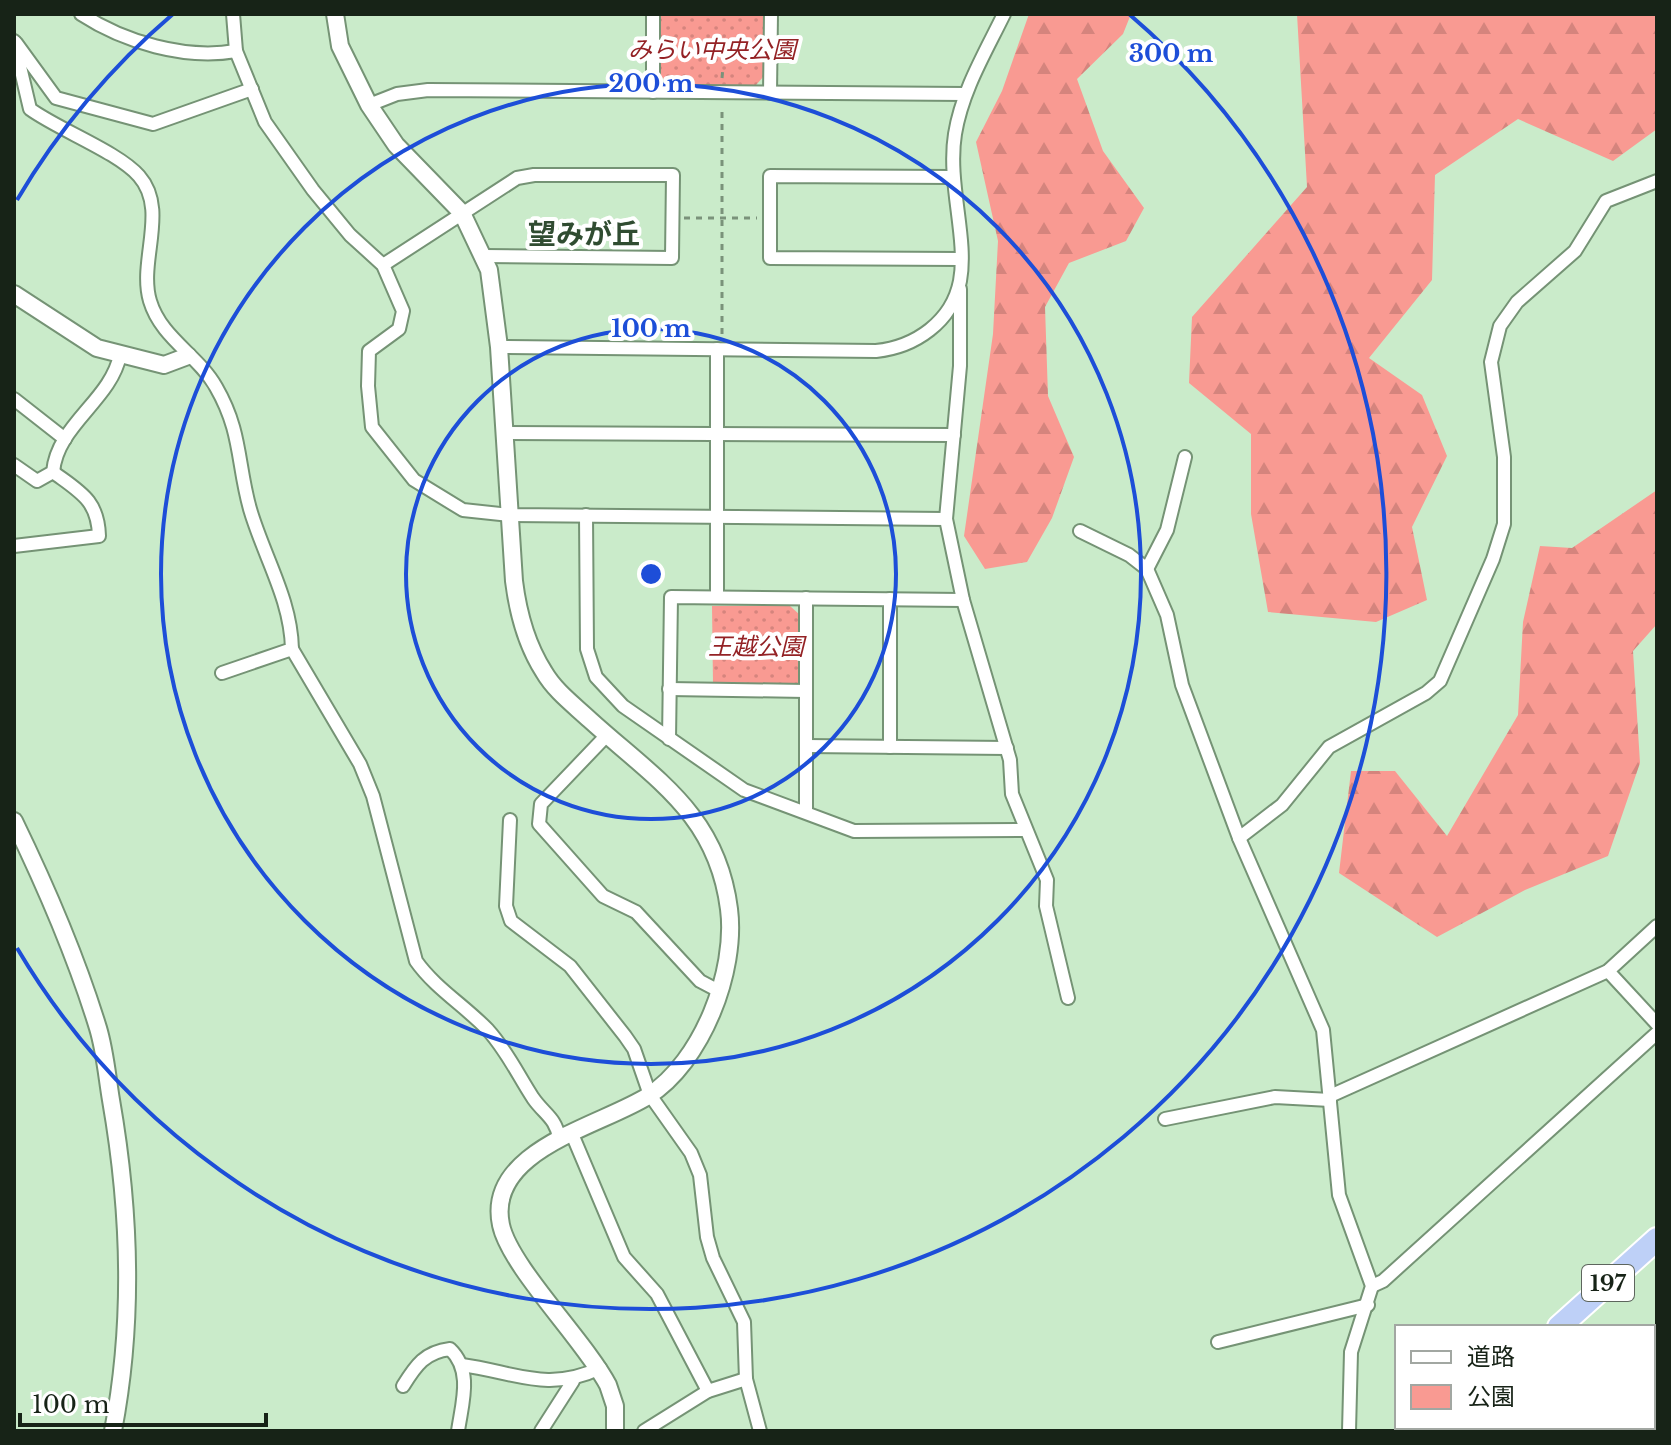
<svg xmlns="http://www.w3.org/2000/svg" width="1671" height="1445" viewBox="0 0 1671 1445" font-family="'Libre Baskerville','Noto Sans JP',serif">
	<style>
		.green { fill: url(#green-dots) }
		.forest { fill: url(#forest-firs) }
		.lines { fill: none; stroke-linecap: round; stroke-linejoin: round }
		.minor-casing { stroke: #759375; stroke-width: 16 }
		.tertiary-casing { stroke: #759375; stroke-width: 20 }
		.trunk-casing { stroke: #fff; stroke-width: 26 }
		.path { stroke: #7a927a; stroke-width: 3; stroke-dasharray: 6 6; stroke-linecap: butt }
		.minor { stroke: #fff; stroke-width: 12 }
		.tertiary { stroke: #fff; stroke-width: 16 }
		.trunk { stroke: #bed0f7; stroke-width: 22 }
		.rail-casing { stroke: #586c58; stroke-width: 8 }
		.rail { stroke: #fff; stroke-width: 5; stroke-dasharray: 15; stroke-linecap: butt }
		.ring { fill: none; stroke: #1d4ed8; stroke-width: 4 }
		.labels { text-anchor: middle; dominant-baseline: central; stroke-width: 8; stroke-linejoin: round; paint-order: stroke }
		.shield { fill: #fff; stroke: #5d655d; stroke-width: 2 }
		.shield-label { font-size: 22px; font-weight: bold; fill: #172317 }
		.park-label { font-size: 24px; font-style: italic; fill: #942225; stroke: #fff }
		.quarter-label { font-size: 28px; font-weight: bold; fill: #304c31; stroke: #fff }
		.centre { fill: #1d4ed8; stroke: #fff; stroke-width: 4 }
		.ring-label { font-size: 24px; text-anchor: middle; font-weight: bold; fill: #1d4ed8; stroke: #fff; stroke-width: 8; stroke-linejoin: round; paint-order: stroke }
	</style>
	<defs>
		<pattern id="green-dots" width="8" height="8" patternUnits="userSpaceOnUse" patternTransform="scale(2)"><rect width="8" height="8" fill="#f99a92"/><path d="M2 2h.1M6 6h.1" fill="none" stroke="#d5847d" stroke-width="1.8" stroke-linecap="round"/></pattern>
		<pattern id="forest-firs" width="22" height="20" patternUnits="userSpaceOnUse" patternTransform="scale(2)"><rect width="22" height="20" fill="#f99a92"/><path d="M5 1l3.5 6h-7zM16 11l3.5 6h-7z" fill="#d5847d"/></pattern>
	</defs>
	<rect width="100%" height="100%" fill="#caebca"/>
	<g class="green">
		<path d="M 660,14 L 765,14 L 764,76 L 756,85 L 669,85 L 659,74 Z"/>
		<path d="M 712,606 L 790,606 L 800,615 L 799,686 L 713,684 Z"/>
	</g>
	<g class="forest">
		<path d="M 1029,14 L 1131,14 L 1123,34 L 1077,79 L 1103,151 L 1144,208 L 1126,241 L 1069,263 L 1045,307 L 1048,396 L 1074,457 L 1052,518 L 1027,562 L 985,569 L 964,536 L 993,334 L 998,241 L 976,142 L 1002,91 Z"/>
		<path d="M 1297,14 L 1657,14 L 1657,129 L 1613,161 L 1518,119 L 1435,175 L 1432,280 L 1369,358 L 1422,395 L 1447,456 L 1412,527 L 1427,600 L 1376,622 L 1268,612 L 1251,514 L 1251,434 L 1189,383 L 1192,317 L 1307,187 Z"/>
		<path d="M 1657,490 L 1657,624 L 1633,651 L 1640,763 L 1608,856 L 1525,890 L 1437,937 L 1339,873 L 1351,771 L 1395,771 L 1447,836 L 1518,715 L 1523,622 L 1540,546 L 1572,548 Z"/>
	</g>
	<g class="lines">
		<g class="minor-casing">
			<g id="minor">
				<path d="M 81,14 C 124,42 185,60 236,51"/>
				<path d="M 233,14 L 236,51 L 265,122 L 313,190 L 350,235 L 383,265 L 403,311 L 399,329 L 369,351 L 368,386 L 372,427 L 414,480 L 463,510 L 510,515 L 946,519"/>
				<path d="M 653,14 L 653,92"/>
				<path d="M 14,41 L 30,109 C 59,130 118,152 139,176 C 169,210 138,261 150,301 C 161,338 198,355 216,387 C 242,432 237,463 250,509 C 264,557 291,599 292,649 L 222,673"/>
				<path d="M 16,43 L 56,98 L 153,124 L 252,89"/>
				<path d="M 770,93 L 771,14"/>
				<path d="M 369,105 L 397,94 L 428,90 L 965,94"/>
				<path d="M 952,177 L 770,176 L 770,258 L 961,259"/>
				<path d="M 383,265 L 517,178 L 534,175 L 673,175 L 672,258 L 484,256"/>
				<path d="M 960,289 L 960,366 L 946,519 L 963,600 L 1010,760 L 1012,794 L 1047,880 L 1046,906 L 1068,998"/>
				<path d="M 499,347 L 876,351 C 915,347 952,322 960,281 C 968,238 947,183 955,134 C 962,91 985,53 1004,14"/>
				<path d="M 14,399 L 65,439"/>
				<path d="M 504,433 L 954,435"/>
				<path d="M 14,465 L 37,481 L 53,472 C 57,425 111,400 120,355"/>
				<path d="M 586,515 L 587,649 L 596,677 L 623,706 L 744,790 L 854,831 L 1025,830"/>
				<path d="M 1080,531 L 1129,555 L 1147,569 L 1167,615 L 1182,685 L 1239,838 L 1323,1030 L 1339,1195 L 1372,1286 L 1351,1352 L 1349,1431"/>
				<path d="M 14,546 L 99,536 C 98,500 80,492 53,472"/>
				<path d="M 1147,569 L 1167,530 L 1185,457"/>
				<path d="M 717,597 L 717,349"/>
				<path d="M 890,599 L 890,747"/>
				<path d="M 292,649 L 360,764 L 373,796 L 416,961 C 435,988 465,1006 488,1030 C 507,1051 518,1075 533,1098 C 544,1114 556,1118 559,1138"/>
				<path d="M 669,689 L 806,691"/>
				<path d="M 607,735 L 541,804 L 539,824 L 603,896 L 636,912 L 700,981 L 719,991"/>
				<path d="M 669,739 L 671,597 L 963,600"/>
				<path d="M 806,746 L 1007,748"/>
				<path d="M 806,811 L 806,598"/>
				<path d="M 510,820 L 506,906 L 511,921 L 570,966 L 625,1036 L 634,1049 L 650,1095 L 691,1153 L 700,1175 L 707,1237 L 713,1258 L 744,1322 L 746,1379"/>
				<path d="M 1239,838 L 1282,805 L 1329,747 L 1426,693 L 1440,681 L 1493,559 L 1504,524 L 1504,457 L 1491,362 L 1500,326 L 1517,302 L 1575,251 L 1606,201 L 1657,181"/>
				<path d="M 1608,971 L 1657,1024"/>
				<path d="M 1330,1096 L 1608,971 L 1657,926"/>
				<path d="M 1165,1119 L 1275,1097 L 1330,1100"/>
				<path d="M 572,1134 L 624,1257 L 657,1294 L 708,1391"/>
				<path d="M 1372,1286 L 1383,1281 L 1657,1033"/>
				<path d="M 1218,1342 L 1368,1305"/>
				<path d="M 462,1365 C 514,1372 548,1393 600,1368"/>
				<path d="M 403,1386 C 416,1365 425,1352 450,1349 C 473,1371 462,1403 458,1431"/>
				<path d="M 541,1431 L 573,1381"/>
				<path d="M 644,1431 L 708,1391 L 746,1379 L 760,1431"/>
				<path d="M 1408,1431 L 1415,1427"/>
			</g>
		</g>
		<g class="tertiary-casing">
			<g id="tertiary">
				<path d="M 335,14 L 340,46 L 369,105 L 396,145 L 462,213 L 489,270 L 499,347 L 514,581 C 518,613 526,644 544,672 C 555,691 574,705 590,720 C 655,779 717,814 729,909 C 737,971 702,1062 648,1096 C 601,1126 485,1150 501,1225 C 510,1267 585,1341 608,1385 L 615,1406 L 615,1431"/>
				<path d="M 14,294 L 97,348 L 164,365 L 188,356"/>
				<path d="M 14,821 C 47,889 76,956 98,1028 C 105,1051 107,1076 111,1100 C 130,1209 134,1322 113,1431"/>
			</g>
		</g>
		<g class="trunk-casing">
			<g id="trunk">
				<path d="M 1559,1327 L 1657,1239"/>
				<path d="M 1443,1431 L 1448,1427"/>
			</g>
		</g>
		<g class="path">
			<path d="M 722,78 L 723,67"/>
			<path d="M 684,218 L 757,218"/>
			<path d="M 722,334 L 722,106"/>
		</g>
		<use href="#minor" class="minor"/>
		<use href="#tertiary" class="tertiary"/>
		<use href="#trunk" class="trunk"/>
		<g class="rail-casing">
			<g id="rail">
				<path d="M 1653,1407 L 1657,1404"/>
				<path d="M 1609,1431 L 1616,1427"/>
			</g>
		</g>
		<use href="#rail" class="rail"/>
	</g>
	<g class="ring">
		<circle cx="651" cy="574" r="245"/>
		<circle cx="651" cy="574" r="490"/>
		<path d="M17 200A736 736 0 0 1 173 14M1129 14A736 736 0 1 1 17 948"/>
	</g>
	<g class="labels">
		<rect class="shield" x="1582" y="1265" width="52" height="36" rx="6"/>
		<g class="shield-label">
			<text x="1608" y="1283">197</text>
		</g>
		<g class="park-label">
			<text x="712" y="49">みらい中央公園</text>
			<text x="756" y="646">王越公園</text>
		</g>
		<g class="quarter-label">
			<text x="584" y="234">望みが丘</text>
		</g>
	</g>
	<circle cx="651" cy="574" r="12" class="centre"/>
	<g class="ring-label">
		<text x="1171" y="62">300 m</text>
		<text x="651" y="92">200 m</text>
		<text x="651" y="337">100 m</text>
	</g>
	<rect width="1671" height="1445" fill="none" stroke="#172317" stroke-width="32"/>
	<rect x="1395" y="1325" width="260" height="104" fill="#ffffff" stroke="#a2a7a2" stroke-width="2"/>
	<rect x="1411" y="1351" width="40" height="12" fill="#ffffff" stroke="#a2a7a2" stroke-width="2"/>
	<text x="1467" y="1365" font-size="24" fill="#172317">道路</text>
	<rect x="1411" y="1385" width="40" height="24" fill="#f99a92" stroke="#a2a7a2" stroke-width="2"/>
	<text x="1467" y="1405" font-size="24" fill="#172317">公園</text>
	<path d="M20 1413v12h246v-12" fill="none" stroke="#172317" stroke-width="4"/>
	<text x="32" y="1413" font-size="24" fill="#172317" stroke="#ffffff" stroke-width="6" paint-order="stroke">100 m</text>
</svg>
